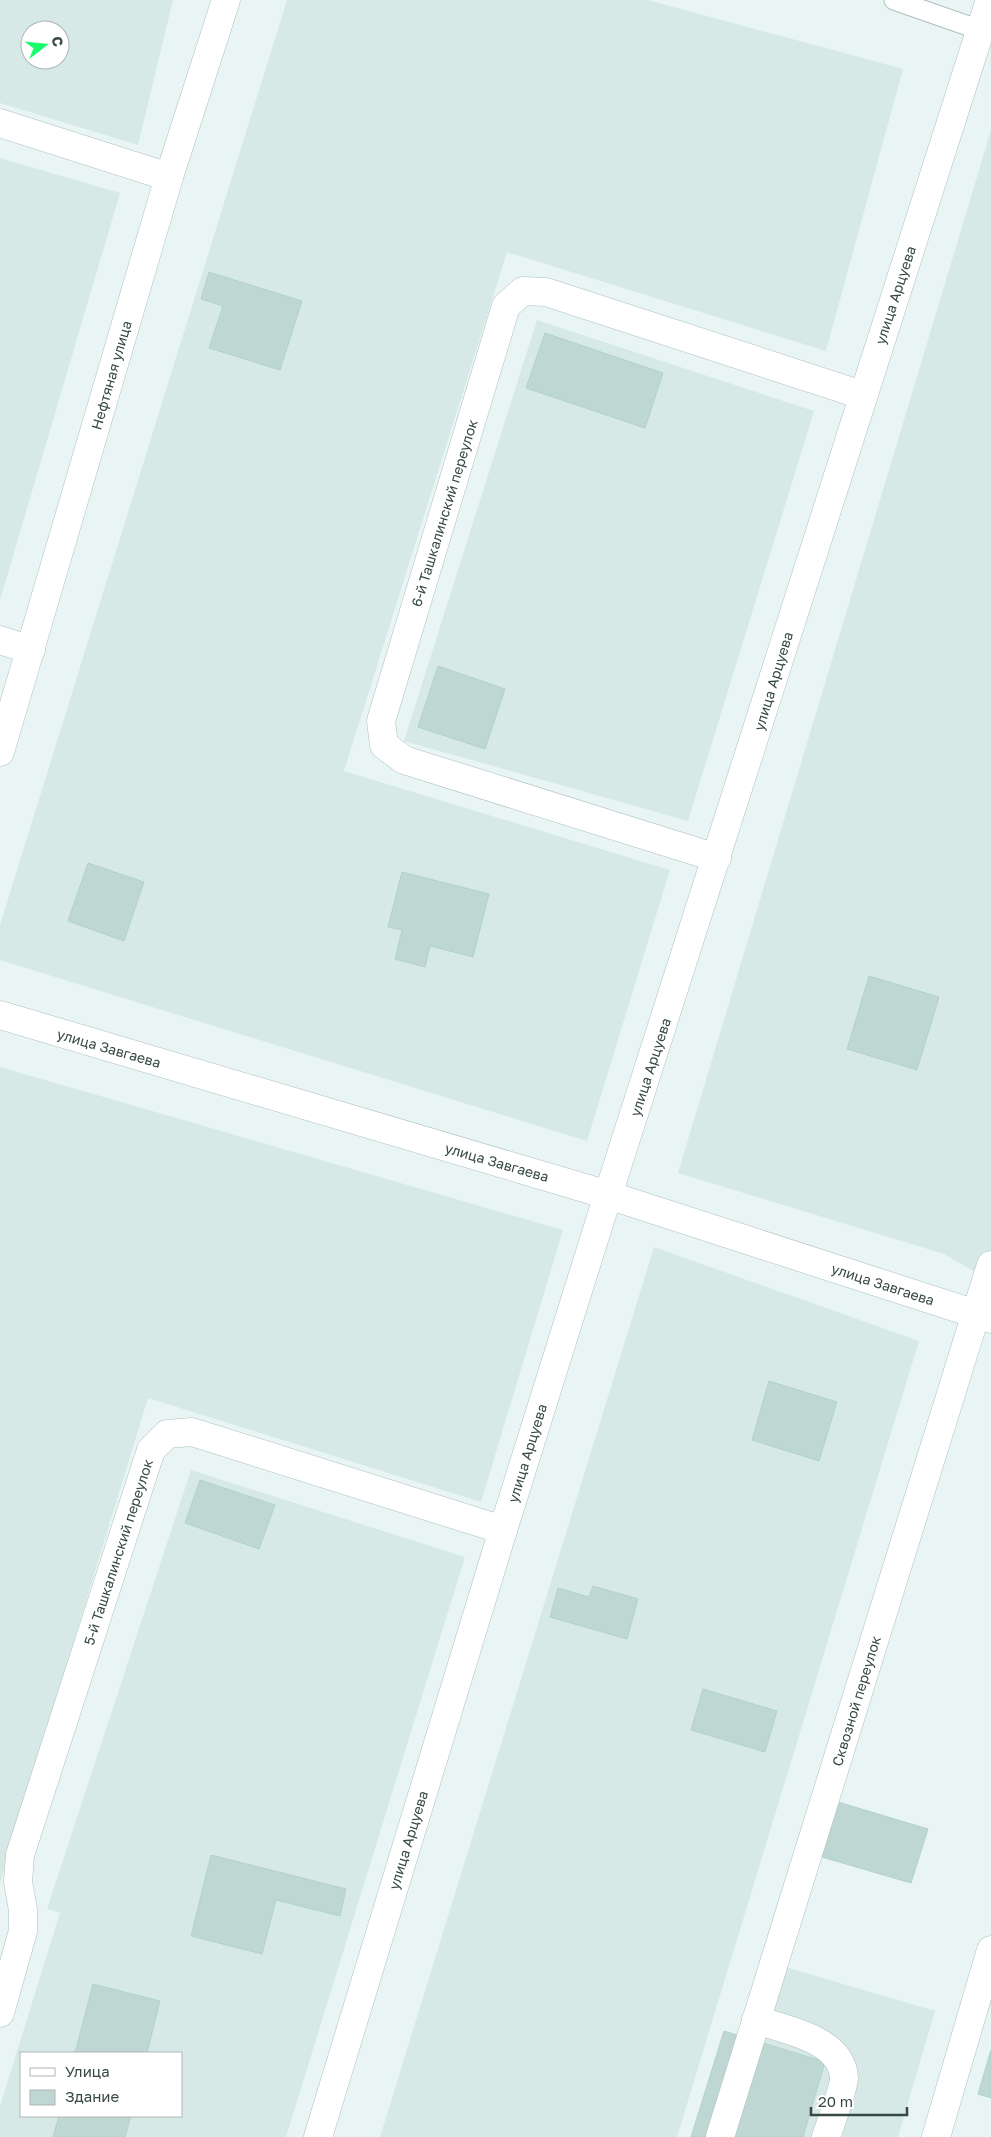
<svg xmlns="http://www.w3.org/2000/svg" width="991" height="2137" viewBox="0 0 991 2137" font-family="'Golos Text',sans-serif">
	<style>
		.residential { fill: #d7e9e7; fill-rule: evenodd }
		.building { fill: #bed7d2; stroke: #b1d2cc }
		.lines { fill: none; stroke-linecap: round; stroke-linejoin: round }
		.service-casing { stroke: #abc0be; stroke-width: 21 }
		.minor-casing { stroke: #abc0be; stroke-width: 29 }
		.service { stroke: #fff; stroke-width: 19 }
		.minor { stroke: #fff; stroke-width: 28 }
		.labels { text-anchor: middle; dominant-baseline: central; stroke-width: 4; stroke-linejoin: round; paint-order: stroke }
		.street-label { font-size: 14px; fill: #374946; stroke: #fff }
	</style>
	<rect width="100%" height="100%" fill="#e9f5f4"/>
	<g class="residential">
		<path d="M 0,0 L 173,0 L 138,145 L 0,103 ZM 30,30 L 60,30 L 60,60 L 30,60 Z"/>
		<path d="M 287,0 L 648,0 L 903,69 L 826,351 L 507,252 L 344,771 L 670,870 L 587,1141 L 0,960 L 0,925 Z"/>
		<path d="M 991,130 L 991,1281 L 944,1254 L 678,1173 Z"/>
		<path d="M 0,158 L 120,193 L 0,600 Z"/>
		<path d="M 537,320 L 814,411 L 688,821 L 404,741 Z"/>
		<path d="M 0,1067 L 563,1230 L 481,1502 L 148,1398 L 0,1883 Z"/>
		<path d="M 654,1247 L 919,1341 L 677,2137 L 380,2137 Z"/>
		<path d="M 191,1470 L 465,1557 L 286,2137 L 0,2137 L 0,2106 L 60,1913 L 47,1909 ZM 21,2053 L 181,2053 L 181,2116 L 21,2116 Z"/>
		<path d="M 782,1966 L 935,2011 L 898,2137 L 725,2137 Z"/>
	</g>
	<g class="building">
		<path d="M 209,272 L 302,301 L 280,370 L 209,348 L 223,306 L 201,299 Z"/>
		<path d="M 545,333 L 663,373 L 645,428 L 526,388 Z"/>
		<path d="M 438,666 L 505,689 L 485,749 L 418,727 Z"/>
		<path d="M 88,863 L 144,882 L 124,941 L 68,921 Z"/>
		<path d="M 402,872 L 489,894 L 473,957 L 430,946 L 425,967 L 395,959 L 402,930 L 388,927 Z"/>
		<path d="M 869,976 L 939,997 L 917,1070 L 847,1049 Z"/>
		<path d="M 769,1381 L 837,1402 L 819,1461 L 752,1440 Z"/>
		<path d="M 200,1480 L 275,1505 L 259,1549 L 185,1523 Z"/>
		<path d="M 593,1586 L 638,1599 L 627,1639 L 550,1617 L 558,1588 L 589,1597 Z"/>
		<path d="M 703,1689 L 777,1711 L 765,1752 L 691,1730 Z"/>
		<path d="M 838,1802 L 928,1829 L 911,1883 L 822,1857 Z"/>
		<path d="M 211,1855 L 346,1889 L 340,1916 L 276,1900 L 262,1954 L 191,1936 Z"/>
		<path d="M 93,1984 L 160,2001 L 147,2053 L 75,2053 Z"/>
		<path d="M 724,2031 L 825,2062 L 803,2137 L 691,2137 Z"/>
		<path d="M 991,2050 L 991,2098 L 978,2094 Z"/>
		<path d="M 59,2116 L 131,2116 L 125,2137 L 53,2137 Z"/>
	</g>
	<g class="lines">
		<g class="service-casing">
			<path id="service" d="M 894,0 L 980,30"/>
		</g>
		<g class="minor-casing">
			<g id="minor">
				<path d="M 0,123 L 169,177"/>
				<path d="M 0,640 L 31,650"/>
				<path d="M 0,752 L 169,177 L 226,0"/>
				<path d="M 717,858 L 404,760 L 384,745 L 381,721 L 506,306 L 523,291 L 546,292 L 862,395"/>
				<path d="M 0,1015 L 608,1195 L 991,1319"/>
				<path d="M 0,2013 L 23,1931 L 23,1910 L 18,1882 L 20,1855 L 151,1450 L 167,1434 L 192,1432 L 503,1530"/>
				<path d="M 756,2020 C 786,2030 842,2039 844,2078 C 844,2088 830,2125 826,2137"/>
				<path d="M 318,2137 L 503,1530 L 608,1195 L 990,0"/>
				<path d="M 720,2137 L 991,1265"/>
				<path d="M 936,2137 L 991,1950"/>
			</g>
		</g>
		<use href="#service" class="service"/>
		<use href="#minor" class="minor"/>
	</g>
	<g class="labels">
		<g class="street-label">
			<text transform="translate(895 295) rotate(-72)">улица Арцуева</text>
			<text transform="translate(111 375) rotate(-74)">Нефтяная улица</text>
			<text transform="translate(444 513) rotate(-73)">6-й Ташкалинский переулок</text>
			<text transform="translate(773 681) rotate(-73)">улица Арцуева</text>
			<text transform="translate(109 1048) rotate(16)">улица Завгаева</text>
			<text transform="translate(650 1067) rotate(-72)">улица Арцуева</text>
			<text transform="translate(497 1162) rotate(16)">улица Завгаева</text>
			<text transform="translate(883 1284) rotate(18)">улица Завгаева</text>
			<text transform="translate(527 1453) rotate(-73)">улица Арцуева</text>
			<text transform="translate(118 1552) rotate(-72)">5-й Ташкалинский переулок</text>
			<text transform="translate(856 1701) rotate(-73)">Сквозной переулок</text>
			<text transform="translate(408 1840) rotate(-73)">улица Арцуева</text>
		</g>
	</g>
	<rect x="20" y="2052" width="162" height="65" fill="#ffffff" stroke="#afb6b5"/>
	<rect x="30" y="2068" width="25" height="8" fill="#ffffff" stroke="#afb6b5"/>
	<text x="65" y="2077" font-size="15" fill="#374946">Улица</text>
	<rect x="30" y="2090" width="25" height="15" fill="#bed7d2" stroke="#afb6b5"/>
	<text x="65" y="2102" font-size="15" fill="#374946">Здание</text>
	<g transform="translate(45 45) rotate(74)"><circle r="24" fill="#ffffff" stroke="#afb6b5"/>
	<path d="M0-4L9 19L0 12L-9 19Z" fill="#17fd6d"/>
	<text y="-8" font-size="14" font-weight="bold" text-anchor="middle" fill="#374946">С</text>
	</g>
	<path d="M811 2107v8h96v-8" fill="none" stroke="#374946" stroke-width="2.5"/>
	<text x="818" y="2107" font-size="15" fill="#374946" stroke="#ffffff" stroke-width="4" paint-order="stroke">20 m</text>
</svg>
